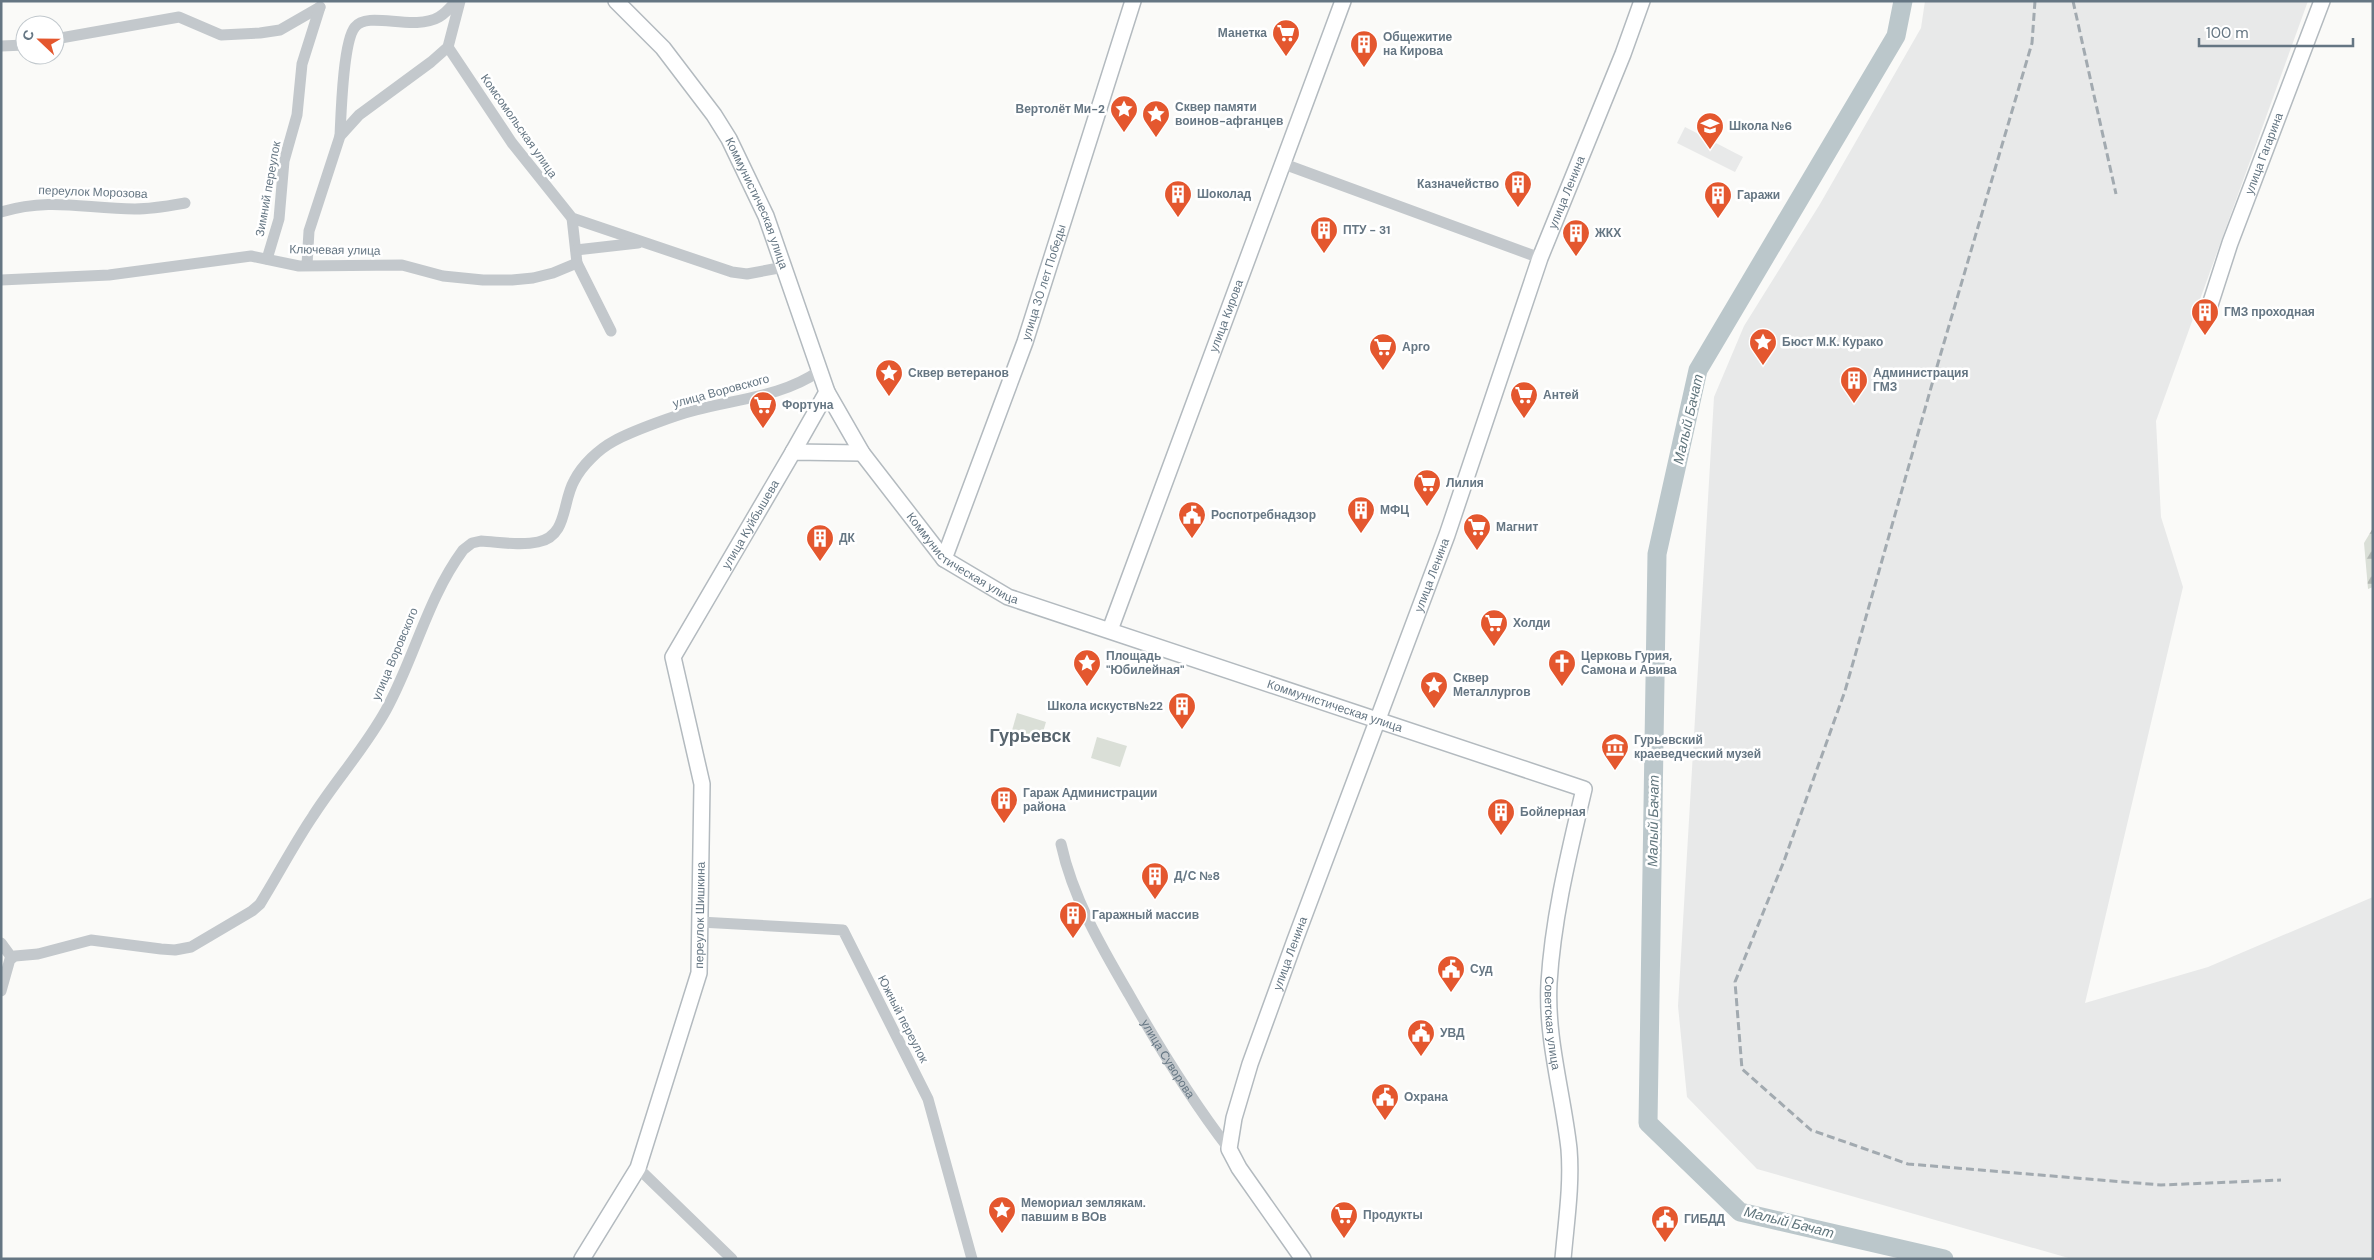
<svg xmlns="http://www.w3.org/2000/svg" width="2374" height="1260" viewBox="0 0 2374 1260" font-family="'DM Sans',sans-serif">
	<style>
		.built { fill: #e8e9e9 }
		.forest { fill: url(#forest-firs) }
		.green { fill: #dadfd7 }
		.lines { fill: none; stroke-linecap: round; stroke-linejoin: round }
		.river { stroke: #bbc7cb; stroke-width: 19 }
		.secondary-casing { stroke: #b3babf; stroke-width: 18 }
		.street { stroke: #c3c8cc; stroke-width: 11 }
		.secondary { stroke: #fff; stroke-width: 15 }
		.rail { stroke: #a2aab0; stroke-width: 3; stroke-dasharray: 8 4; stroke-linecap: butt }
		.labels { text-anchor: middle; dominant-baseline: central; stroke-width: 5; stroke-linejoin: round; paint-order: stroke }
		.poi-label { font-size: 12px; font-weight: bold; fill: #657683; stroke: #fff; text-anchor: start }
		.street-label { font-size: 12px; fill: #657683; stroke: #fff }
		.water-label { font-size: 14px; font-style: italic; fill: #60757c; stroke: #fff }
		.district-label { font-size: 18px; font-weight: bold; fill: #57646e; stroke: #fff }
	</style>
	<defs>
		<pattern id="forest-firs" width="22" height="20" patternUnits="userSpaceOnUse" patternTransform="scale(1.25)"><rect width="22" height="20" fill="#dadfd7"/><path d="M5 1l3.5 6h-7zM16 11l3.5 6h-7z" fill="#b4b9b4"/></pattern>
	</defs>
	<rect width="100%" height="100%" fill="#fafaf8"/>
	<g class="built">
		<path d="M 1925,1 L 2308,1 L 2156,421 L 2161,517 L 2183,587 L 2085,1003 L 2208,967 L 2373,897 L 2373,1259 L 2072,1259 L 1757,1169 L 1687,1097 L 1678,1006 L 1714,397 L 1744,326 L 1820,204 L 1921,28 Z"/>
		<path d="M 1685,127 L 1743,157 L 1735,172 L 1677,143 Z"/>
	</g>
	<path class="forest" d="M 2373,528 L 2373,587 L 2368,589 L 2364,543 Z"/>
	<g class="green">
		<path d="M 1017,713 L 1046,722 L 1040,742 L 1011,734 Z"/>
		<path d="M 1097,737 L 1127,746 L 1120,767 L 1091,758 Z"/>
	</g>
	<g class="lines">
		<path class="river" d="M 1903,1 L 1896,36 L 1698,370 L 1657,554 L 1648,1123 L 1740,1212 L 1944,1259"/>
		<g class="secondary-casing">
			<g id="secondary">
				<path id="s2" d="M 616,1 L 663,48 L 714,115 L 729,139 L 766,216 L 827,392 L 862,453 L 944,559 L 1008,597 L 1584,789 C 1569,853 1553,917 1549,983 C 1546,1039 1563,1094 1569,1149 C 1572,1185 1566,1223 1563,1259"/>
				<path id="s3" d="M 2209,308 L 2230,243 L 2322,1"/>
				<path d="M 793,452 L 827,392"/>
				<path id="s4" d="M 944,559 L 1025,342 L 1133,1"/>
				<path id="s5" d="M 1110,630 L 1343,1"/>
				<path id="s6" d="M 582,1259 L 638,1168 L 699,973 L 702,784 L 673,657 L 793,452 L 862,453"/>
				<path id="s7" d="M 1303,1259 L 1239,1168 L 1229,1149 L 1234,1118 L 1250,1064 L 1295,940 L 1447,535 L 1540,258 L 1623,54 L 1642,1"/>
			</g>
		</g>
		<g class="street">
			<path d="M 55,39 L 179,17 L 221,35 L 260,33 L 280,30 L 320,7"/>
			<path d="M 1,46 L 25,45"/>
			<path d="M 448,47 L 512,143 L 572,218 L 732,272 L 747,274 L 784,267"/>
			<path d="M 340,136 C 341,115 343,41 355,27 C 368,10 413,32 439,17 C 446,13 451,7 456,1"/>
			<path d="M 1284,164 L 1540,258"/>
			<path d="M 1,212 C 52,197 85,209 135,209 C 152,209 168,206 185,203"/>
			<path d="M 572,218 L 577,263 L 611,331"/>
			<path d="M 576,250 L 638,243"/>
			<path d="M 267,259 L 279,219 L 284,161 L 297,115 L 302,64 L 320,7"/>
			<path d="M 307,265 L 309,231 L 340,136 L 359,115 L 431,62 L 448,47 L 460,1"/>
			<path d="M 1,280 L 109,275 L 251,256 L 299,266 L 402,265 L 443,276 L 483,280 L 512,280 L 533,278 L 553,273 L 577,263"/>
			<path id="s1" d="M 1061,844 C 1073,899 1102,948 1130,996 C 1160,1049 1192,1101 1229,1149"/>
			<path d="M 700,922 L 843,930 L 928,1099 L 972,1259"/>
			<path d="M 1,943 L 12,958"/>
			<path d="M 1,991 L 10,959 L 15,956 L 38,954 L 91,940 L 161,949 L 175,950 L 191,947 L 252,911 L 260,904 C 278,875 294,844 313,816 C 336,780 365,748 386,710 C 415,657 427,599 463,550 L 472,543 L 481,541 C 499,542 520,546 538,542 C 568,536 562,502 574,481 C 582,465 599,449 614,441 C 632,431 676,415 696,410 C 737,399 784,396 819,371"/>
			<path d="M 638,1168 L 732,1259"/>
		</g>
		<use href="#secondary" class="secondary"/>
		<g class="rail">
			<path d="M 2035,1 L 2032,43 L 1936,370 L 1845,691 L 1784,861 L 1735,982 L 1742,1069 L 1811,1130 L 1908,1164 L 2161,1185 L 2281,1180"/>
			<path d="M 2073,1 L 2116,194"/>
		</g>
	</g>
	<defs>
		<g id="supermarket-pin" transform="scale(1.4375)"><path d="M0 17L-7.5 6A9.5 9.5 0 1 1 7.5 6Z" fill="#e4572e" stroke="#fff"/><path d="M-6-5.5h2.5l.6 2H6L4.5 2H-2.5L-4.4-4H-6ZM-1.5 3.2a1.3 1.3 0 1 0 .1 0ZM3 3.2a1.3 1.3 0 1 0 .1 0Z" fill="#fff"/></g>
		<g id="building-pin" transform="scale(1.4375)"><path d="M0 17L-7.5 6A9.5 9.5 0 1 1 7.5 6Z" fill="#e4572e" stroke="#fff"/><path d="M-4-6H4V6H1V3H-1V6H-4ZM-2.5-4.3h1.7v1.8h-1.7ZM.8-4.3h1.7v1.8H.8ZM-2.5-1h1.7V.8h-1.7ZM.8-1h1.7V.8H.8Z" fill="#fff"/></g>
		<g id="sight-pin" transform="scale(1.4375)"><path d="M0 17L-7.5 6A9.5 9.5 0 1 1 7.5 6Z" fill="#e4572e" stroke="#fff"/><path d="M0-6L1.8-2.2L6-1.7L2.9 1.2L3.7 5.4L0 3.3L-3.7 5.4L-2.9 1.2L-6-1.7L-1.8-2.2Z" fill="#fff"/></g>
		<g id="school-pin" transform="scale(1.4375)"><path d="M0 17L-7.5 6A9.5 9.5 0 1 1 7.5 6Z" fill="#e4572e" stroke="#fff"/><path d="M0-5L7-2L0 1L-7-2ZM-4 1L0 2.5L4 1V4Q0 6-4 4Z" fill="#fff"/></g>
		<g id="civic-pin" transform="scale(1.4375)"><path d="M0 17L-7.5 6A9.5 9.5 0 1 1 7.5 6Z" fill="#e4572e" stroke="#fff"/><path d="M-.6-6.5H3V-4.5H.6V-3L4-1V1h2V6H-6V1h2V-1L-.6-3ZM-1.2 2.5V6h2.4V2.5Z" fill="#fff"/></g>
		<g id="church-pin" transform="scale(1.4375)"><path d="M0 17L-7.5 6A9.5 9.5 0 1 1 7.5 6Z" fill="#e4572e" stroke="#fff"/><path d="M-1.2-6h2.4v3.5h3.3v2.4h-3.3V6h-2.4V-.1h-3.3v-2.4h3.3Z" fill="#fff"/></g>
		<g id="museum-pin" transform="scale(1.4375)"><path d="M0 17L-7.5 6A9.5 9.5 0 1 1 7.5 6Z" fill="#e4572e" stroke="#fff"/><path d="M0-6L6-3V-2H-6V-3ZM-5-1h2V3h-2ZM-1-1h2V3h-2ZM3-1h2V3H3ZM-6 4H6V6H-6Z" fill="#fff"/></g>
	</defs>
	<g fill-rule="evenodd">
		<use href="#supermarket-pin" x="1286" y="33"/>
		<use href="#building-pin" x="1364" y="44"/>
		<use href="#sight-pin" x="1124" y="109"/>
		<use href="#sight-pin" x="1156" y="114"/>
		<use href="#school-pin" x="1710" y="126"/>
		<use href="#building-pin" x="1518" y="184"/>
		<use href="#building-pin" x="1178" y="194"/>
		<use href="#building-pin" x="1718" y="195"/>
		<use href="#building-pin" x="1324" y="230"/>
		<use href="#building-pin" x="1576" y="233"/>
		<use href="#building-pin" x="2205" y="312"/>
		<use href="#sight-pin" x="1763" y="342"/>
		<use href="#supermarket-pin" x="1383" y="347"/>
		<use href="#sight-pin" x="889" y="373"/>
		<use href="#building-pin" x="1854" y="380"/>
		<use href="#supermarket-pin" x="1524" y="395"/>
		<use href="#supermarket-pin" x="763" y="405"/>
		<use href="#supermarket-pin" x="1427" y="483"/>
		<use href="#building-pin" x="1361" y="510"/>
		<use href="#civic-pin" x="1192" y="515"/>
		<use href="#supermarket-pin" x="1477" y="527"/>
		<use href="#building-pin" x="820" y="538"/>
		<use href="#supermarket-pin" x="1494" y="623"/>
		<use href="#sight-pin" x="1087" y="663"/>
		<use href="#church-pin" x="1562" y="663"/>
		<use href="#sight-pin" x="1434" y="685"/>
		<use href="#building-pin" x="1182" y="706"/>
		<use href="#museum-pin" x="1615" y="747"/>
		<use href="#building-pin" x="1004" y="800"/>
		<use href="#building-pin" x="1501" y="812"/>
		<use href="#building-pin" x="1155" y="876"/>
		<use href="#building-pin" x="1073" y="915"/>
		<use href="#civic-pin" x="1451" y="969"/>
		<use href="#civic-pin" x="1421" y="1033"/>
		<use href="#civic-pin" x="1385" y="1097"/>
		<use href="#sight-pin" x="1002" y="1210"/>
		<use href="#supermarket-pin" x="1344" y="1215"/>
		<use href="#civic-pin" x="1665" y="1219"/>
	</g>
	<g class="labels">
		<g class="poi-label">
			<text x="1267" y="33" text-anchor="end">Манетка</text>
			<text x="1383" y="37">Общежитие<tspan x="1383" dy="14">на Кирова</tspan></text>
			<text x="1175" y="107">Сквер памяти<tspan x="1175" dy="14">воинов-афганцев</tspan></text>
			<text x="1105" y="109" text-anchor="end">Вертолёт Ми-2</text>
			<text x="1729" y="126">Школа №6</text>
			<text x="1499" y="184" text-anchor="end">Казначейство</text>
			<text x="1197" y="194">Шоколад</text>
			<text x="1737" y="195">Гаражи</text>
			<text x="1343" y="230">ПТУ - 31</text>
			<text x="1595" y="233">ЖКХ</text>
			<text x="2224" y="312">ГМЗ проходная</text>
			<text x="1782" y="342">Бюст М.К. Курако</text>
			<text x="1402" y="347">Арго</text>
			<text x="908" y="373">Сквер ветеранов</text>
			<text x="1873" y="373">Администрация<tspan x="1873" dy="14">ГМЗ</tspan></text>
			<text x="1543" y="395">Антей</text>
			<text x="782" y="405">Фортуна</text>
			<text x="1446" y="483">Лилия</text>
			<text x="1380" y="510">МФЦ</text>
			<text x="1211" y="515">Роспотребнадзор</text>
			<text x="1496" y="527">Магнит</text>
			<text x="839" y="538">ДК</text>
			<text x="1513" y="623">Холди</text>
			<text x="1106" y="656">Площадь<tspan x="1106" dy="14">"Юбилейная"</tspan></text>
			<text x="1581" y="656">Церковь Гурия,<tspan x="1581" dy="14">Самона и Авива</tspan></text>
			<text x="1453" y="678">Сквер<tspan x="1453" dy="14">Металлургов</tspan></text>
			<text x="1163" y="706" text-anchor="end">Школа искуств№22</text>
			<text x="1634" y="740">Гурьевский<tspan x="1634" dy="14">краеведческий музей</tspan></text>
			<text x="1023" y="793">Гараж Администрации<tspan x="1023" dy="14">района</tspan></text>
			<text x="1520" y="812">Бойлерная</text>
			<text x="1174" y="876">Д/С №8</text>
			<text x="1092" y="915">Гаражный массив</text>
			<text x="1470" y="969">Суд</text>
			<text x="1440" y="1033">УВД</text>
			<text x="1404" y="1097">Охрана</text>
			<text x="1021" y="1203">Мемориал землякам.<tspan x="1021" dy="14">павшим в ВОв</tspan></text>
			<text x="1363" y="1215">Продукты</text>
			<text x="1684" y="1219">ГИБДД</text>
		</g>
		<g class="street-label">
			<text transform="translate(519 126) rotate(55)">Комсомольская улица</text>
			<text stroke="none"><textPath href="#s3" startOffset="164">улица Гагарина</textPath></text>
			<text transform="translate(268 189) rotate(-80)">Зимний переулок</text>
			<text transform="translate(93 192) rotate(2)">переулок Морозова</text>
			<text stroke="none"><textPath href="#s7" startOffset="1148">улица Ленина</textPath></text>
			<text stroke="none"><textPath href="#s2" startOffset="249">Коммунистическая улица</textPath></text>
			<text transform="translate(335 250) rotate(1)">Ключевая улица</text>
			<text stroke="none"><textPath href="#s4" startOffset="294">улица 30 лет Победы</textPath></text>
			<text stroke="none"><textPath href="#s5" startOffset="335">улица Кирова</textPath></text>
			<text transform="translate(721 391) rotate(-15)">улица Воровского</text>
			<text stroke="none"><textPath href="#s6" startOffset="784">улица Куйбышева</textPath></text>
			<text stroke="none"><textPath href="#s2" startOffset="669">Коммунистическая улица</textPath></text>
			<text stroke="none"><textPath href="#s7" startOffset="742">улица Ленина</textPath></text>
			<text transform="translate(395 654) rotate(-67)">улица Воровского</text>
			<text stroke="none"><textPath href="#s2" startOffset="1074">Коммунистическая улица</textPath></text>
			<text stroke="none"><textPath href="#s6" startOffset="369">переулок Шишкина</textPath></text>
			<text stroke="none"><textPath href="#s7" startOffset="338">улица Ленина</textPath></text>
			<text transform="translate(903 1019) rotate(63)">Южный переулок</text>
			<text stroke="none"><textPath href="#s2" startOffset="1574">Советская улица</textPath></text>
			<text stroke="none"><textPath href="#s1" startOffset="241">улица Суворова</textPath></text>
		</g>
		<g class="water-label">
			<text transform="translate(1688 419) rotate(-77)">Малый Бачат</text>
			<text transform="translate(1653 821) rotate(-89)">Малый Бачат</text>
			<text transform="translate(1789 1222) rotate(14)">Малый Бачат</text>
		</g>
		<g class="district-label">
			<text x="1030" y="736">Гурьевск</text>
		</g>
	</g>
	<rect width="2374" height="1260" fill="none" stroke="#657683" stroke-width="5"/>
	<g transform="translate(40 40) rotate(292)"><circle r="24" fill="#ffffff" stroke="#c1c8cd"/>
	<path d="M0-4L9 19L0 12L-9 19Z" fill="#e4572e"/>
	<text y="-8" font-size="14" font-weight="bold" text-anchor="middle" fill="#657683">С</text>
	</g>
	<path d="M2199 38v8h154v-8" fill="none" stroke="#657683" stroke-width="2.5"/>
	<text x="2206" y="38" font-size="15" fill="#657683" stroke="#ffffff" stroke-width="4" paint-order="stroke">100 m</text>
</svg>
